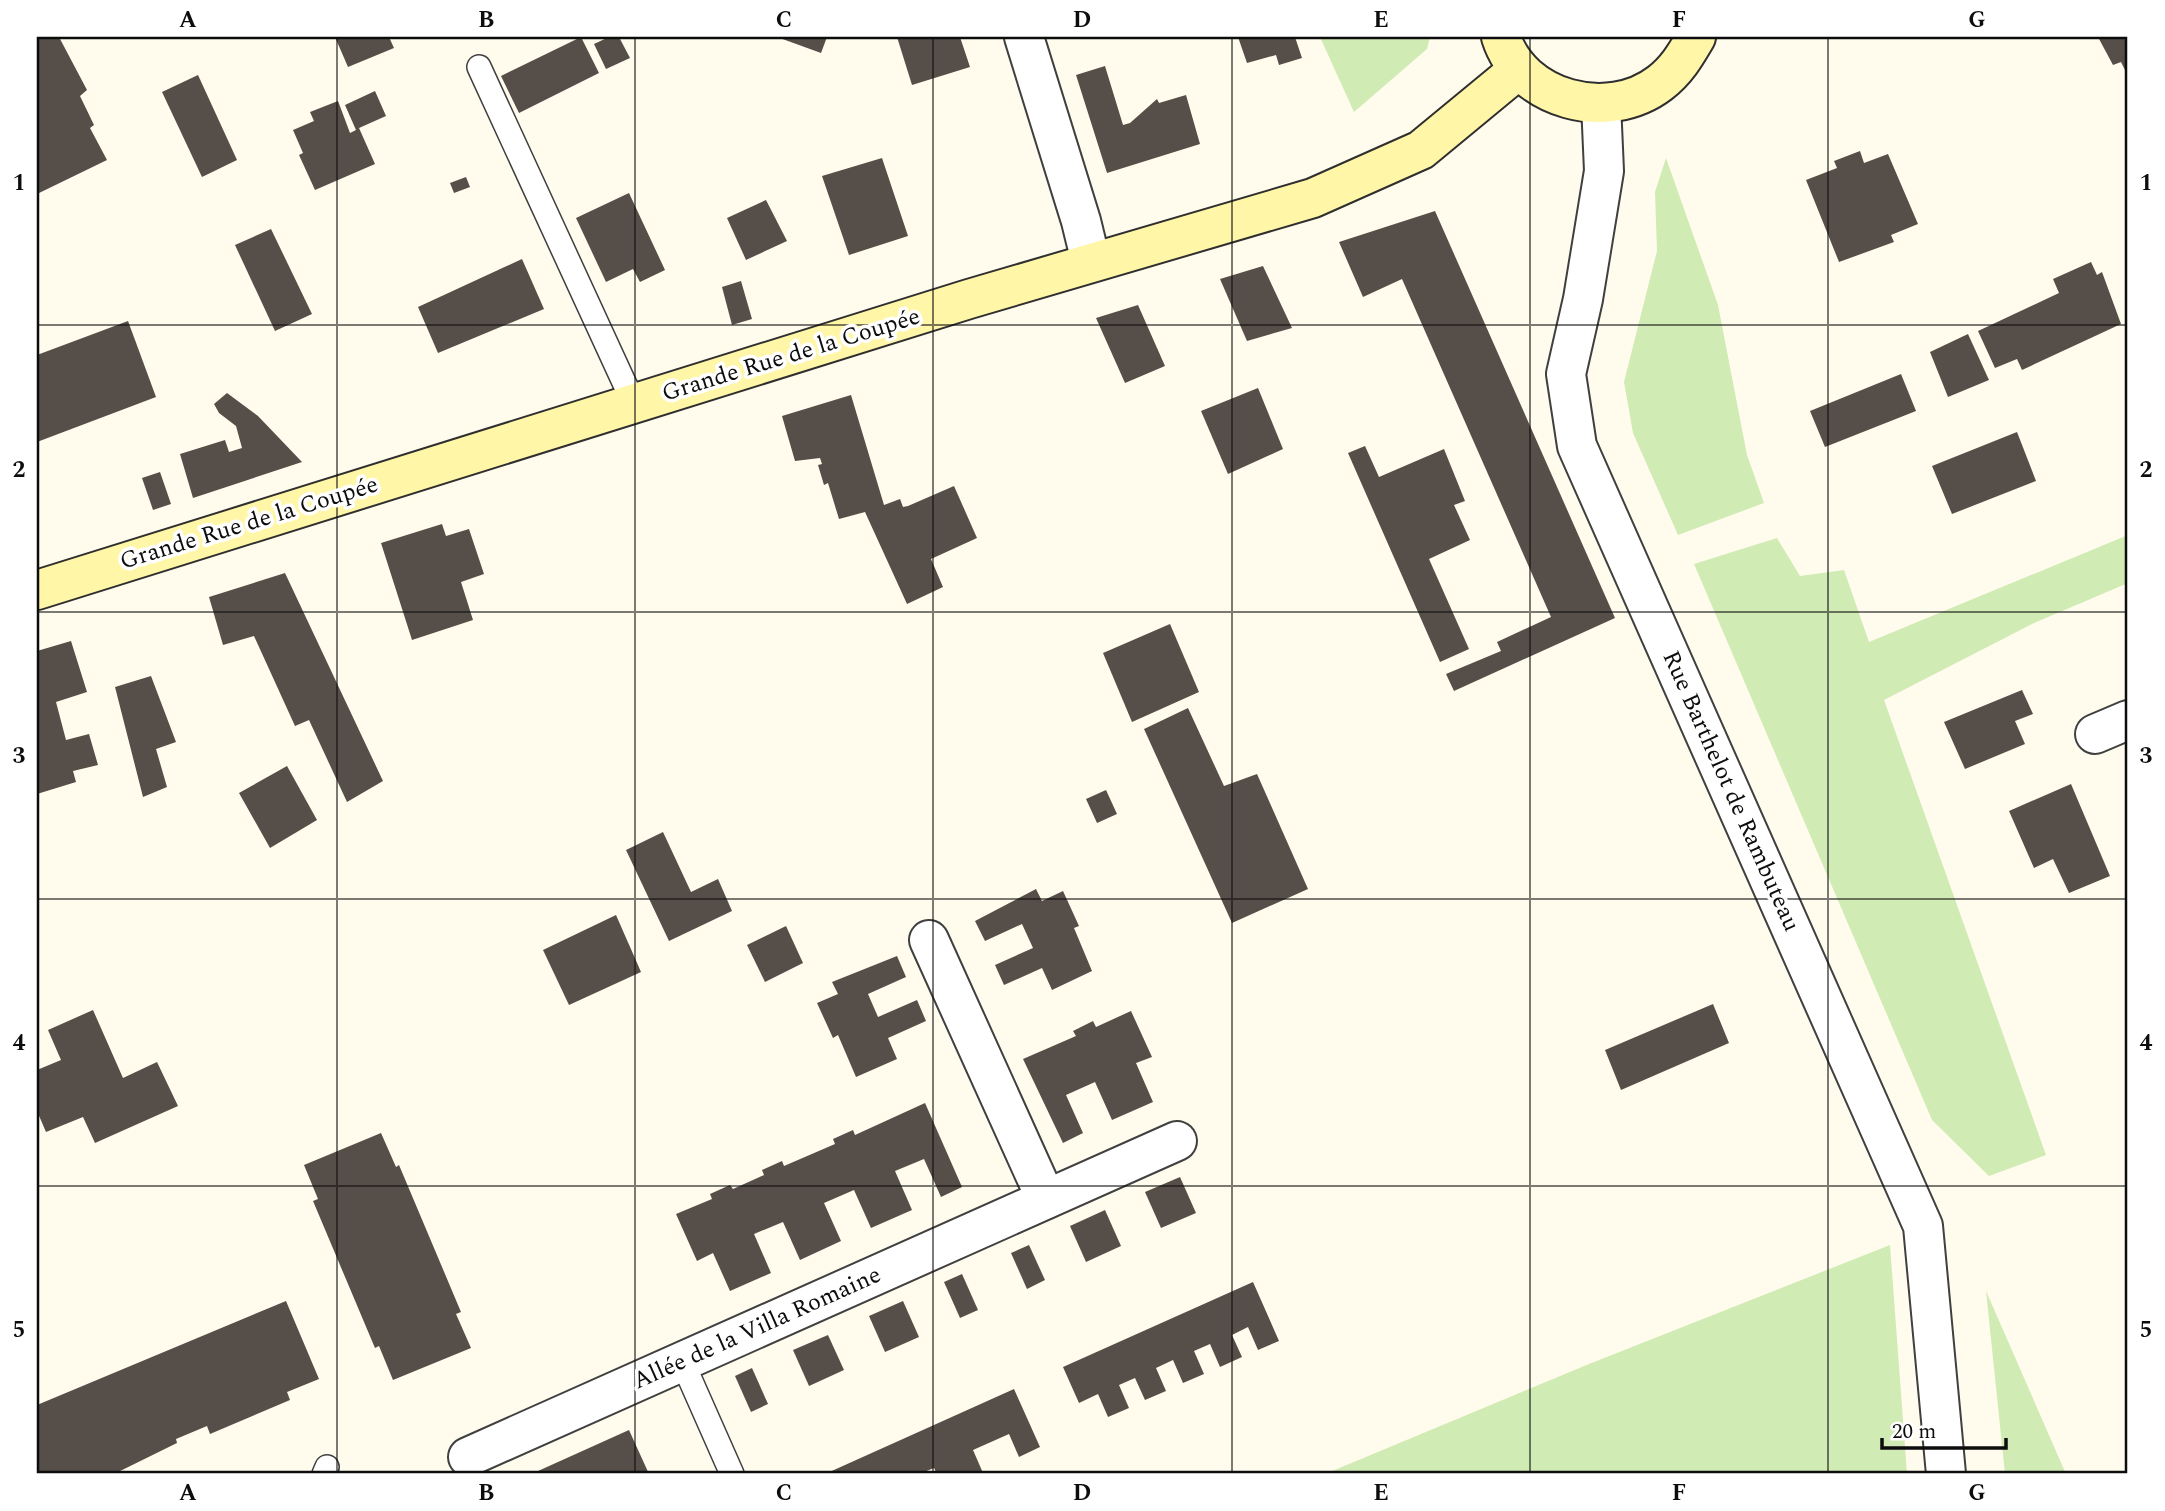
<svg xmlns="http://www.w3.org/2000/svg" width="2165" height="1511" viewBox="0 0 2165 1511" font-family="Spectral,serif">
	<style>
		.green { fill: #d1ebb5 }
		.building { fill: #564e49 }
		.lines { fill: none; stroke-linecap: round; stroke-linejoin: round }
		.lane-casing { stroke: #404040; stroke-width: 26 }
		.street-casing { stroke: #404040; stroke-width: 42 }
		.secondary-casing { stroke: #2f2f2f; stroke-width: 42 }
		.lane { stroke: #fff; stroke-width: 23 }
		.street { stroke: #fff; stroke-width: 38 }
		.secondary { stroke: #fff6a8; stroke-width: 38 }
		.grid { fill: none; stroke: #0d0d0d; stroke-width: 2; stroke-opacity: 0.55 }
		.labels { text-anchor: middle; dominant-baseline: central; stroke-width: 7; stroke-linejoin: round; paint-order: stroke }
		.street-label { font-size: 24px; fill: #0d0d0d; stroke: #fff }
		.neatline { fill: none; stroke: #0d0d0d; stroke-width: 2.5 }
		.grid-label { font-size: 23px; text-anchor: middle; font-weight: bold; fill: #0d0d0d }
	</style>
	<rect width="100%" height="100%" fill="#fffced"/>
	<g class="green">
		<path d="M 1320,37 L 1430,37 L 1427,49 L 1354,112 Z"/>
		<path d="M 1666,158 L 1718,305 L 1747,455 L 1764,503 L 1678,535 L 1633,433 L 1624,382 L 1657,251 L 1655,192 Z"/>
		<path d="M 2128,535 L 2128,583 L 2034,623 L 1884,700 L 2046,1155 L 1989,1176 L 1932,1120 L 1694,564 L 1777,538 L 1800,576 L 1844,570 L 1869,642 Z"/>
		<path d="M 1890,1245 L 1907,1474 L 1325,1474 L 1589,1364 Z"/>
		<path d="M 1986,1291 L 2066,1474 L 2005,1474 Z"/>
	</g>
	<g class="building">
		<path d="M 37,37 L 59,37 L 87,90 L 80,96 L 94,125 L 90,128 L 107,160 L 37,194 Z"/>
		<path d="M 335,37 L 389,37 L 394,48 L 348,67 Z"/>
		<path d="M 581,37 L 599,73 L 519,113 L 501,76 Z"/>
		<path d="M 609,37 L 619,37 L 630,58 L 606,69 L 594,44 Z"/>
		<path d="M 777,37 L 827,37 L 821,53 Z"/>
		<path d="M 897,37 L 960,37 L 970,67 L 912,85 Z"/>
		<path d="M 1238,37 L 1295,37 L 1302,58 L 1279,65 L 1276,55 L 1247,63 Z"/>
		<path d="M 2098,37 L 2128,37 L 2128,76 L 2121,62 L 2113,65 Z"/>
		<path d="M 1105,66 L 1123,125 L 1130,123 L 1157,99 L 1159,103 L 1186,95 L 1200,144 L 1107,173 L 1076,75 Z"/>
		<path d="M 198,75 L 237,160 L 202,177 L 162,92 Z"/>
		<path d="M 375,91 L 386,116 L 359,128 L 375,164 L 315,190 L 299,155 L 303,153 L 293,130 L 314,121 L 310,112 L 338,101 L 350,133 L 356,130 L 345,105 Z"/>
		<path d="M 1860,151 L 1864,163 L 1888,154 L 1918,224 L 1891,235 L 1894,242 L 1839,262 L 1806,180 L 1837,168 L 1834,161 Z"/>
		<path d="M 882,158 L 908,236 L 849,255 L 822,176 Z"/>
		<path d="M 466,177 L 470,187 L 454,193 L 450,183 Z"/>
		<path d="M 629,193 L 665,270 L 640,282 L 633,269 L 606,282 L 576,218 Z"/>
		<path d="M 766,200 L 787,241 L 746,260 L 727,218 Z"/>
		<path d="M 1435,211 L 1615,618 L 1454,691 L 1446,674 L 1501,651 L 1497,642 L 1551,617 L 1402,279 L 1363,297 L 1339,242 Z"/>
		<path d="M 271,229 L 312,314 L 275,331 L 235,245 Z"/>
		<path d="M 522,259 L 544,309 L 438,353 L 418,307 Z"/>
		<path d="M 2091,262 L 2097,275 L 2102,272 L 2121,324 L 2022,370 L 2017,359 L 1995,368 L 1978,331 L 2059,293 L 2053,279 Z"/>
		<path d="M 1263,266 L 1292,328 L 1247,341 L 1220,279 Z"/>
		<path d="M 741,281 L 752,319 L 732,325 L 722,287 Z"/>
		<path d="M 1138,305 L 1165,366 L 1125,383 L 1096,318 Z"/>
		<path d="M 128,321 L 156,397 L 37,442 L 37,355 Z"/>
		<path d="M 1968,334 L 1989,380 L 1948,397 L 1930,352 Z"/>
		<path d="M 1901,374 L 1916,411 L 1825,447 L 1810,411 Z"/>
		<path d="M 1258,388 L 1283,449 L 1228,474 L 1201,411 Z"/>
		<path d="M 227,393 L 258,416 L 302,462 L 193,498 L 180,454 L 225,440 L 229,452 L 242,448 L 236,426 L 219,413 L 214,404 Z"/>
		<path d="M 851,395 L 884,505 L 900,499 L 903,507 L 908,506 L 954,486 L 977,538 L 931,559 L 943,587 L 907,604 L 865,512 L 839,519 L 828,483 L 824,485 L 818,465 L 822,464 L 820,458 L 795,461 L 782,416 Z"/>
		<path d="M 2017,432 L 2036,481 L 1952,514 L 1932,466 Z"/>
		<path d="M 1365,446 L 1379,477 L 1444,449 L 1465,501 L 1454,505 L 1470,540 L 1429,559 L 1469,649 L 1440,662 L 1348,453 Z"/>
		<path d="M 160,472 L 171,504 L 153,510 L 142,478 Z"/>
		<path d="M 442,524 L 446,536 L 469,529 L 484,574 L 461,582 L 473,620 L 412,640 L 381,543 Z"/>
		<path d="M 285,573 L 383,781 L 347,802 L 309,720 L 295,726 L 254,636 L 223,645 L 209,597 Z"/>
		<path d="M 1170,624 L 1199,692 L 1132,722 L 1103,653 Z"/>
		<path d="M 71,641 L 87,692 L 56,702 L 66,740 L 89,734 L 98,765 L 73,771 L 76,782 L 37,794 L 37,651 Z"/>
		<path d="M 151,676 L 176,742 L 156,749 L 167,787 L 143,797 L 115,687 Z"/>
		<path d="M 2022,690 L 2033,714 L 2015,721 L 2025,744 L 1965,769 L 1944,722 Z"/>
		<path d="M 1188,708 L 1224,786 L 1257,774 L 1308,889 L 1232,923 L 1144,729 Z"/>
		<path d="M 287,766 L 317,820 L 270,848 L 239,793 Z"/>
		<path d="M 2071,784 L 2110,876 L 2069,893 L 2053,859 L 2034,868 L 2009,811 Z"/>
		<path d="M 1106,790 L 1117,814 L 1097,823 L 1086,799 Z"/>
		<path d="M 663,832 L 691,892 L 718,879 L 732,911 L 669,941 L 626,850 Z"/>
		<path d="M 1036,889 L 1042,901 L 1063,891 L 1079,926 L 1074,928 L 1092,971 L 1052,990 L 1042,968 L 1004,985 L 995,965 L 1033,948 L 1022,924 L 985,941 L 975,921 Z"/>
		<path d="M 616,915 L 641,972 L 569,1005 L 543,950 Z"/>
		<path d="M 786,926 L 803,963 L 765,982 L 747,945 Z"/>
		<path d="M 897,956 L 906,977 L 868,994 L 878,1017 L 917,1000 L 926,1021 L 888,1038 L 897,1059 L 856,1077 L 838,1035 L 833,1038 L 817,1003 L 838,994 L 832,982 Z"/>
		<path d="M 1713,1004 L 1729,1043 L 1621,1090 L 1605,1050 Z"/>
		<path d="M 93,1010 L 123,1078 L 157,1062 L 178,1106 L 95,1143 L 83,1117 L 46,1132 L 37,1111 L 37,1070 L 61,1060 L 48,1030 Z"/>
		<path d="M 1131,1011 L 1152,1057 L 1136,1063 L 1153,1102 L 1112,1120 L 1095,1082 L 1066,1095 L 1083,1133 L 1063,1143 L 1023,1059 L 1076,1036 L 1073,1031 L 1093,1021 L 1096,1027 Z"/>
		<path d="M 925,1103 L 962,1187 L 941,1197 L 924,1159 L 895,1171 L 912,1210 L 871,1228 L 854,1190 L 824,1203 L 841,1241 L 800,1260 L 783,1222 L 754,1234 L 771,1273 L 730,1291 L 713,1253 L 697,1261 L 676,1214 L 712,1199 L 710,1194 L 730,1185 L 733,1189 L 764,1175 L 762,1170 L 782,1161 L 784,1166 L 835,1144 L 833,1139 L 853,1130 L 855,1135 Z"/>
		<path d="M 381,1133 L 396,1167 L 399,1165 L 461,1312 L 456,1314 L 471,1348 L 393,1380 L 379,1346 L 375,1348 L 313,1201 L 318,1199 L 304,1165 Z"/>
		<path d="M 1180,1177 L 1196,1213 L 1161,1228 L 1145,1192 Z"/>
		<path d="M 1105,1210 L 1121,1246 L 1086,1262 L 1070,1226 Z"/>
		<path d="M 1029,1245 L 1045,1280 L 1027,1289 L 1011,1253 Z"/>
		<path d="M 962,1274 L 978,1310 L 960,1318 L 944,1282 Z"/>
		<path d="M 1253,1282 L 1279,1341 L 1258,1350 L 1248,1327 L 1232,1335 L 1242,1357 L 1220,1367 L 1210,1344 L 1194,1351 L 1204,1374 L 1183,1383 L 1173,1360 L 1156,1368 L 1166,1391 L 1145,1400 L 1135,1378 L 1119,1385 L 1129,1408 L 1108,1417 L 1098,1394 L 1079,1403 L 1063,1367 Z"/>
		<path d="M 286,1301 L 319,1379 L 287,1392 L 290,1400 L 210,1434 L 207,1426 L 176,1439 L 177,1443 L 114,1474 L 40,1474 L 37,1466 L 37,1405 Z"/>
		<path d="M 903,1301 L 919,1337 L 885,1352 L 869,1316 Z"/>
		<path d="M 828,1335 L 844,1370 L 809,1386 L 793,1350 Z"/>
		<path d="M 752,1368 L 768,1404 L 751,1412 L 735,1376 Z"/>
		<path d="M 1014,1389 L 1040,1447 L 1019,1457 L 1009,1434 L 973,1450 L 983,1473 L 980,1474 L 937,1474 L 934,1468 L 919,1474 L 825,1474 Z"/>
		<path d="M 629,1430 L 649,1474 L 540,1474 L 538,1471 Z"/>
	</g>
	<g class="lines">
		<g class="lane-casing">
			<g id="lane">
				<path d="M 479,67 L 634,404"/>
				<path d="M 682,1361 L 732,1474"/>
				<path d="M 324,1474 L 327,1467"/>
			</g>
		</g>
		<g class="street-casing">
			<g id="street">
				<path d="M 1024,37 L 1081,221 L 1091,262"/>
				<path d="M 1601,103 L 1604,171 L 1583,299 L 1566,374 L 1577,446 L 1923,1226 L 1946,1474"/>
				<path d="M 2095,734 L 2128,720"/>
				<path d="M 929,940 L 1046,1199"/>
				<path d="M 468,1457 L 1177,1141"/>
			</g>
		</g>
		<g class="secondary-casing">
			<g id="secondary">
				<path d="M 1501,37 C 1521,100 1608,123 1660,83 C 1677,70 1686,54 1696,37"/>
				<path d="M 37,590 L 969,299 L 1313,198 L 1421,150 L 1518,70"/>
			</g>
		</g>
		<use href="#lane" class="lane"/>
		<use href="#street" class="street"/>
		<use href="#secondary" class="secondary"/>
	</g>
	<path class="grid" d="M 337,37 L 337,1474M 635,37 L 635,1474M 933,37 L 933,1474M 1232,37 L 1232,1474M 1530,37 L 1530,1474M 1828,37 L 1828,1474M 37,325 L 2128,325M 37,612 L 2128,612M 37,899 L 2128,899M 37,1186 L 2128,1186"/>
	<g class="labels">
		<g class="street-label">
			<text transform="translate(791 355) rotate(-17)">Grande Rue de la Coupée</text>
			<text transform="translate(249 523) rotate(-17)">Grande Rue de la Coupée</text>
			<text transform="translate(1731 791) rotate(66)">Rue Barthelot de Rambuteau</text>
			<text transform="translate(757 1328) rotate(-24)">Allée de la Villa Romaine</text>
		</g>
	</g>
	<rect width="2165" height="1511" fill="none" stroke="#ffffff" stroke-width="77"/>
	<path d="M1882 1438v10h124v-10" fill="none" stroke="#0d0d0d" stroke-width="3.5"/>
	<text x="1892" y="1438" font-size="21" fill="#0d0d0d" stroke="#ffffff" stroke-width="5" paint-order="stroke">20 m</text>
	<rect x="38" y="38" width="2088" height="1434" class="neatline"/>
	<g class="grid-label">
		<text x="188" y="27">A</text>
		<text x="486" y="27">B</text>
		<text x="784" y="27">C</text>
		<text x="1082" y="27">D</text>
		<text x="1381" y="27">E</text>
		<text x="1679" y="27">F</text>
		<text x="1977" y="27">G</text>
		<text x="19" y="190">1</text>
		<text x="2146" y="190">1</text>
		<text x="19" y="477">2</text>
		<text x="2146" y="477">2</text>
		<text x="19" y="763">3</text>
		<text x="2146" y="763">3</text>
		<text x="19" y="1050">4</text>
		<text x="2146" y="1050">4</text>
		<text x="19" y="1337">5</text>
		<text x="2146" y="1337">5</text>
		<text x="188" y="1500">A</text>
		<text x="486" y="1500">B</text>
		<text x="784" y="1500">C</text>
		<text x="1082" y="1500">D</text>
		<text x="1381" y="1500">E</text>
		<text x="1679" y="1500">F</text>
		<text x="1977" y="1500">G</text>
	</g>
</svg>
